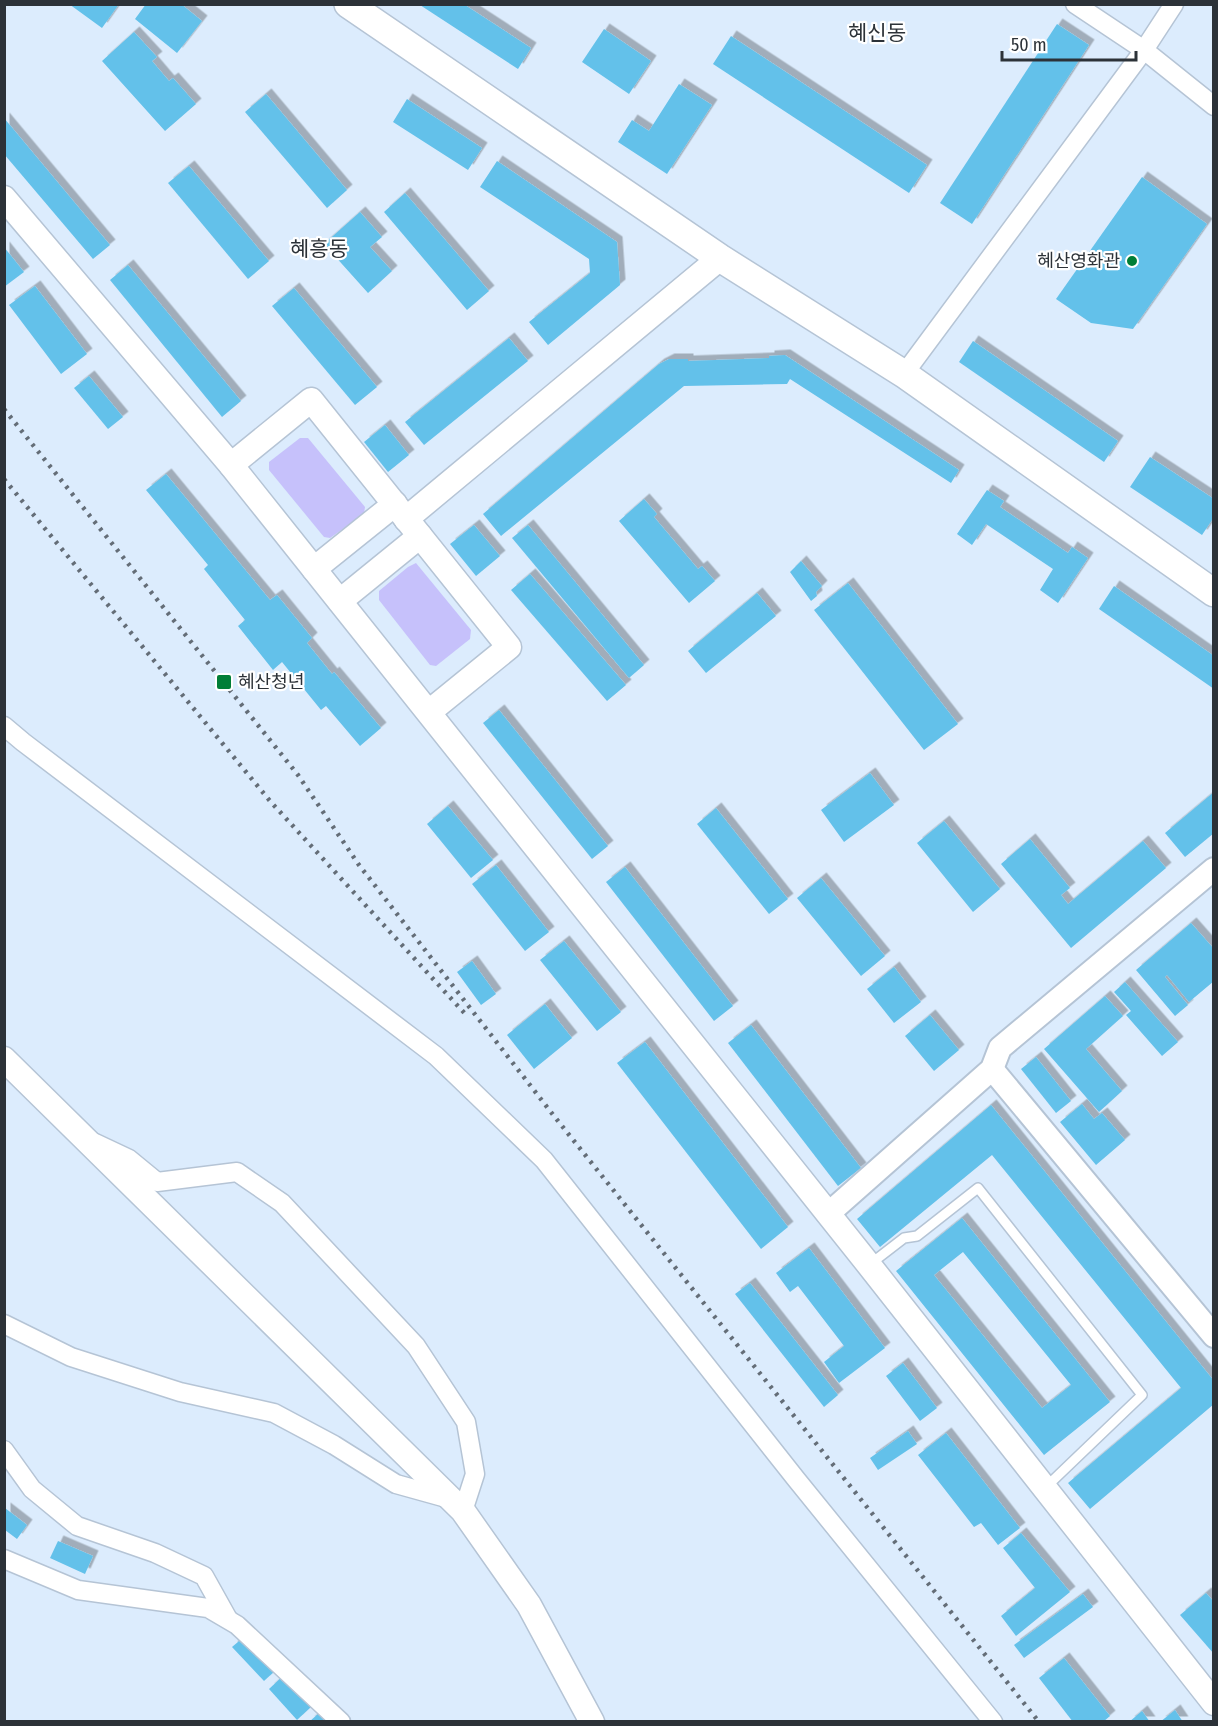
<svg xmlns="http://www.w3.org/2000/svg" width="1218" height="1726" viewBox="0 0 1218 1726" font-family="'Fira Sans Condensed','Noto Sans KR',sans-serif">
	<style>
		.green { fill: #c6c1fb }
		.building { fill: #63c1ea; fill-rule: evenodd; filter: url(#shadow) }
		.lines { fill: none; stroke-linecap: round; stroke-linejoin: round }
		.service-casing { stroke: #b5c4d5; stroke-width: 12 }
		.minor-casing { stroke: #b5c4d5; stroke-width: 21 }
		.tertiary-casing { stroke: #b5c4d5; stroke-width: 26 }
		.secondary-casing { stroke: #b5c4d5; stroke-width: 27 }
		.primary-casing { stroke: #b5c4d5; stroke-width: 30 }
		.service { stroke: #fff; stroke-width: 9 }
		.minor { stroke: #fff; stroke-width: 18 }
		.tertiary { stroke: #fff; stroke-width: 22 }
		.secondary { stroke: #fff; stroke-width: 24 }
		.primary { stroke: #fff; stroke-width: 27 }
		.rail { stroke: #646d77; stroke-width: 4.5; stroke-dasharray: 3 6; stroke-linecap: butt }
		.poi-dot { fill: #017e37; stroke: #fff; stroke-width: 2 }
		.labels { text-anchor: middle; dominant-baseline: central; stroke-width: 4.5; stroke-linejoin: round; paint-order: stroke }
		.poi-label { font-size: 18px; fill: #2c3238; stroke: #fff; text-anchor: end }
		.quarter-label { font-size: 21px; fill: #2c3238; stroke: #fff }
	</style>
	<defs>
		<filter id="shadow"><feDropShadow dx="5.5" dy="-5.5" stdDeviation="0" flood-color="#0004"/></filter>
	</defs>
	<rect width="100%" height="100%" fill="#dcecfd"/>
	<g class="green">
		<path d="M 300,438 L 308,438 L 365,507 L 364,514 L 330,538 L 324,537 L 269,470 L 269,462 Z"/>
		<path d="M 416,563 L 471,630 L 470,639 L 436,666 L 430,665 L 379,600 L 379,591 L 408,567 Z"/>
	</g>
	<g class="building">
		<path d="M 69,4 L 119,4 L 102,28 Z"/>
		<path d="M 146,4 L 181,4 L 202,21 L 177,53 L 135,19 Z"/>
		<path d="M 420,5 L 465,5 L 531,48 L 518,69 Z"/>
		<path d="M 1057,24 L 1089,45 L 972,224 L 940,203 Z"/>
		<path d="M 604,29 L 651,61 L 629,94 L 582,62 Z"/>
		<path d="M 134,32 L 157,57 L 152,61 L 169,81 L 173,78 L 196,104 L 165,131 L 102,61 Z"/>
		<path d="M 731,36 L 927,165 L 909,193 L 713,64 Z"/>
		<path d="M 679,84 L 712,105 L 667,174 L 618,142 L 632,120 L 649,131 Z"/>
		<path d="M 266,94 L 347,190 L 327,208 L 245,112 Z"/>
		<path d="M 407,99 L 482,148 L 468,170 L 393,122 Z"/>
		<path d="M 4,118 L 110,245 L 93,259 L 4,154 Z"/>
		<path d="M 497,161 L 617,242 L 620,285 L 548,345 L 529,322 L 590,273 L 589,259 L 480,187 Z"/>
		<path d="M 189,166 L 269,261 L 248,279 L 168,183 Z"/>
		<path d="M 1142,177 L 1207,224 L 1133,329 L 1091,323 L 1056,299 Z"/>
		<path d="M 405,193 L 489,291 L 467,310 L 384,212 Z"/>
		<path d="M 360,212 L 382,237 L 370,247 L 392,271 L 368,293 L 324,244 Z"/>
		<path d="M 4,247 L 24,272 L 4,287 Z"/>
		<path d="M 128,265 L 241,401 L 222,417 L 110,280 Z"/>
		<path d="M 35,286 L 87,354 L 61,374 L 9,305 Z"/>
		<path d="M 294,288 L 377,387 L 355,405 L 272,306 Z"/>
		<path d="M 509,338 L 528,361 L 424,445 L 405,422 Z"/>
		<path d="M 973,341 L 1118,441 L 1104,462 L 959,362 Z"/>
		<path d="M 785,355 L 959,470 L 951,483 L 790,379 L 787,384 L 684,386 L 501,536 L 483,514 L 659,364 L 669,359 L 688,359 L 688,361 L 769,358 L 769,356 Z"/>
		<path d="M 89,376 L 123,417 L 108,429 L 74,388 Z"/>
		<path d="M 385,425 L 409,455 L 388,472 L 364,442 Z"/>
		<path d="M 1150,457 L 1214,499 L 1214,517 L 1202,535 L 1130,487 Z"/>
		<path d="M 166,474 L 270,600 L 277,595 L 312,638 L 307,643 L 332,674 L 334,672 L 381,728 L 360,746 L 326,706 L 321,710 L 282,662 L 273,670 L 238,626 L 245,620 L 204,569 L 208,565 L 146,490 Z"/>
		<path d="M 987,490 L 1004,501 L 1000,507 L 1068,553 L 1072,547 L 1088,558 L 1058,603 L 1040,590 L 1053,569 L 986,524 L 972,545 L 957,534 Z"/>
		<path d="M 644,499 L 657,514 L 654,517 L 698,569 L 702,566 L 715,581 L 689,603 L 619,521 Z"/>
		<path d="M 474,525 L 500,556 L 476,576 L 450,544 Z"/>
		<path d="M 528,525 L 644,665 L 629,678 L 512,538 Z"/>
		<path d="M 801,561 L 822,586 L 816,592 L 817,596 L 811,601 L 790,572 Z"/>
		<path d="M 530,574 L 626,685 L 607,701 L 511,590 Z"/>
		<path d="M 848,583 L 958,724 L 924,750 L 814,610 Z"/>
		<path d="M 1114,586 L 1214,656 L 1214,689 L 1099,609 Z"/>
		<path d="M 757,593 L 776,616 L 706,673 L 688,651 Z"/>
		<path d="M 499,710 L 608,846 L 592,859 L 483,723 Z"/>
		<path d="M 870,773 L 894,805 L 844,842 L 821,810 Z"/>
		<path d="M 1214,792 L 1214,833 L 1185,857 L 1165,833 Z"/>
		<path d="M 448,806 L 493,860 L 471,878 L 427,824 Z"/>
		<path d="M 716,808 L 788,899 L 769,914 L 697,824 Z"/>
		<path d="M 944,821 L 1000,889 L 973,912 L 917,843 Z"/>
		<path d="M 1030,839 L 1070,888 L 1061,895 L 1068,904 L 1143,841 L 1166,868 L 1071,948 L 1001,864 Z"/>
		<path d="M 496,865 L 549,932 L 525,951 L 472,884 Z"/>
		<path d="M 625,867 L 733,1006 L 714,1021 L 606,882 Z"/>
		<path d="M 821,878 L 885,956 L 861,976 L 797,898 Z"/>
		<path d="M 1191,923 L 1214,949 L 1214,981 L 1189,1002 L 1167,975 L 1165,977 L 1188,1005 L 1175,1016 L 1136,970 Z"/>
		<path d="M 564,941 L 621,1012 L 597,1031 L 540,960 Z"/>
		<path d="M 472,961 L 496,994 L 481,1005 L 457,972 Z"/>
		<path d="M 894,967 L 921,1002 L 894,1023 L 867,989 Z"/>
		<path d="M 1125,982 L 1178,1042 L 1162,1056 L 1126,1015 L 1131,1011 L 1114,992 Z"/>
		<path d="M 1105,996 L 1123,1016 L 1086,1049 L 1122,1091 L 1099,1112 L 1044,1049 Z"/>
		<path d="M 545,1004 L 572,1038 L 534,1069 L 507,1035 Z"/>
		<path d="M 930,1015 L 959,1050 L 934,1071 L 905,1036 Z"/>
		<path d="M 751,1025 L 861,1168 L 838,1186 L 728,1043 Z"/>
		<path d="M 645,1042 L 788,1227 L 761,1249 L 617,1063 Z"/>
		<path d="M 1036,1057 L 1071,1101 L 1056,1113 L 1021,1069 Z"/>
		<path d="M 1082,1104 L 1094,1119 L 1102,1113 L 1125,1140 L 1096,1165 L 1060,1122 Z"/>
		<path d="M 991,1105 L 1214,1381 L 1214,1404 L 1090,1509 L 1068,1483 L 1181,1388 L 992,1155 L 880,1247 L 857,1219 Z"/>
		<path d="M 962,1218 L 1110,1402 L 1044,1455 L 896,1271 ZM 963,1252 L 1071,1385 L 1042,1408 L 934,1275 Z"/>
		<path d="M 809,1248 L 885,1348 L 839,1383 L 824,1362 L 844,1346 L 798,1286 L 790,1292 L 776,1273 Z"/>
		<path d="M 750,1283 L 838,1395 L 824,1407 L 735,1294 Z"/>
		<path d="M 903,1363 L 937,1408 L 920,1421 L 886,1376 Z"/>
		<path d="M 908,1431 L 917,1444 L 878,1470 L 870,1458 Z"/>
		<path d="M 946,1433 L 1020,1528 L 998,1545 L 981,1523 L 974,1527 L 918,1455 Z"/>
		<path d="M 5,1508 L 27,1525 L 17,1539 L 5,1530 Z"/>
		<path d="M 1021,1533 L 1070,1592 L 1016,1636 L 1001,1616 L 1035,1588 L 1003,1548 Z"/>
		<path d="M 58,1541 L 93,1556 L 85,1574 L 50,1558 Z"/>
		<path d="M 1206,1593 L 1214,1602 L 1214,1654 L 1180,1615 Z"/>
		<path d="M 1083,1594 L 1093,1607 L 1024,1658 L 1014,1645 Z"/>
		<path d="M 245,1636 L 276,1670 L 264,1681 L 232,1647 Z"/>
		<path d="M 1064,1658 L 1110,1716 L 1103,1722 L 1073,1722 L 1039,1678 Z"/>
		<path d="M 284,1675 L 312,1706 L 297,1720 L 269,1689 Z"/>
		<path d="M 1175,1710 L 1183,1722 L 1160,1722 Z"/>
		<path d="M 1142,1711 L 1150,1722 L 1129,1722 Z"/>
		<path d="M 319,1713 L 326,1722 L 309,1722 Z"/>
	</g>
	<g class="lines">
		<g class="service-casing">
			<path id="service" d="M 869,1265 L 904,1238 L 917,1236 L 978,1188 L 1142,1395 L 1046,1487"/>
		</g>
		<g class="minor-casing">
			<g id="minor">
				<path d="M 1075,4 L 1144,50 L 1214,106"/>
				<path d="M 904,374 L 1144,50 L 1174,4"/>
				<path d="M 4,726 L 23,742 L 436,1056 L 544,1160 L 796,1479 L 993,1722"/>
				<path d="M 95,1143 L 129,1159 L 157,1182 L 237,1172 L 282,1203 L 416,1346 L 466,1422 L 475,1474 L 463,1511"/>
				<path d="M 4,1324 L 71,1357 L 180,1392 L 274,1413 L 334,1445 L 396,1484 L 450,1499"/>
				<path d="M 4,1450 L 32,1489 L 77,1526 L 155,1553 L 204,1576 L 228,1619"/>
				<path d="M 4,1559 L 78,1590 L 208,1608 L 237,1625 L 341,1722"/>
			</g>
		</g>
		<g class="tertiary-casing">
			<g id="tertiary">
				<path d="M 992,1069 L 1214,1336"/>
				<path d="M 828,1214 L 992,1069 L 1000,1048 L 1214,869"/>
			</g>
		</g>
		<g class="secondary-casing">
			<g id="secondary">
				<path d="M 4,198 L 231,465 L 869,1265 L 1214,1703"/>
				<path d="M 231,465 L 311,400 L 509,647 L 429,712"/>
				<path d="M 406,519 L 720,258"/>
				<path d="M 314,569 L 395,504"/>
				<path d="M 340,601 L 420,536"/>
				<path d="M 4,1059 L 463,1511 L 529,1605 L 592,1722"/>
			</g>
		</g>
		<g class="primary-casing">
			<path id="primary" d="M 348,4 L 720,258 L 904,374 L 1214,593"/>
		</g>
		<use href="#service" class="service"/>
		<use href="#minor" class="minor"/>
		<use href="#tertiary" class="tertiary"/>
		<use href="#secondary" class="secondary"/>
		<use href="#primary" class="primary"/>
		<g class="rail">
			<path d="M 4,409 L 298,775 L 359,865 L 554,1116 L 1039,1722"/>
			<path d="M 4,479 L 270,801 L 468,1017"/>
		</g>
	</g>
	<g class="poi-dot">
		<circle cx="1132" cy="261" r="6"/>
		<rect x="216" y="674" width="16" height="16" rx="3"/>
	</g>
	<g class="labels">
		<g class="poi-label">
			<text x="1120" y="261">혜산영화관</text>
			<text x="238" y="682" text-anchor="start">혜산청년</text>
		</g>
		<g class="quarter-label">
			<text x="877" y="33">혜신동</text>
			<text x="319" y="249">혜흥동</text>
		</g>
	</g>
	<rect width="1218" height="1726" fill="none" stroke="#2c3238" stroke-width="12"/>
	<path d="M1002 51v9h134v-9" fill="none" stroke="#2c3238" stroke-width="3"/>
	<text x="1011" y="51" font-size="18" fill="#2c3238" stroke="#ffffff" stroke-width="4.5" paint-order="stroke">50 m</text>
</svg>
